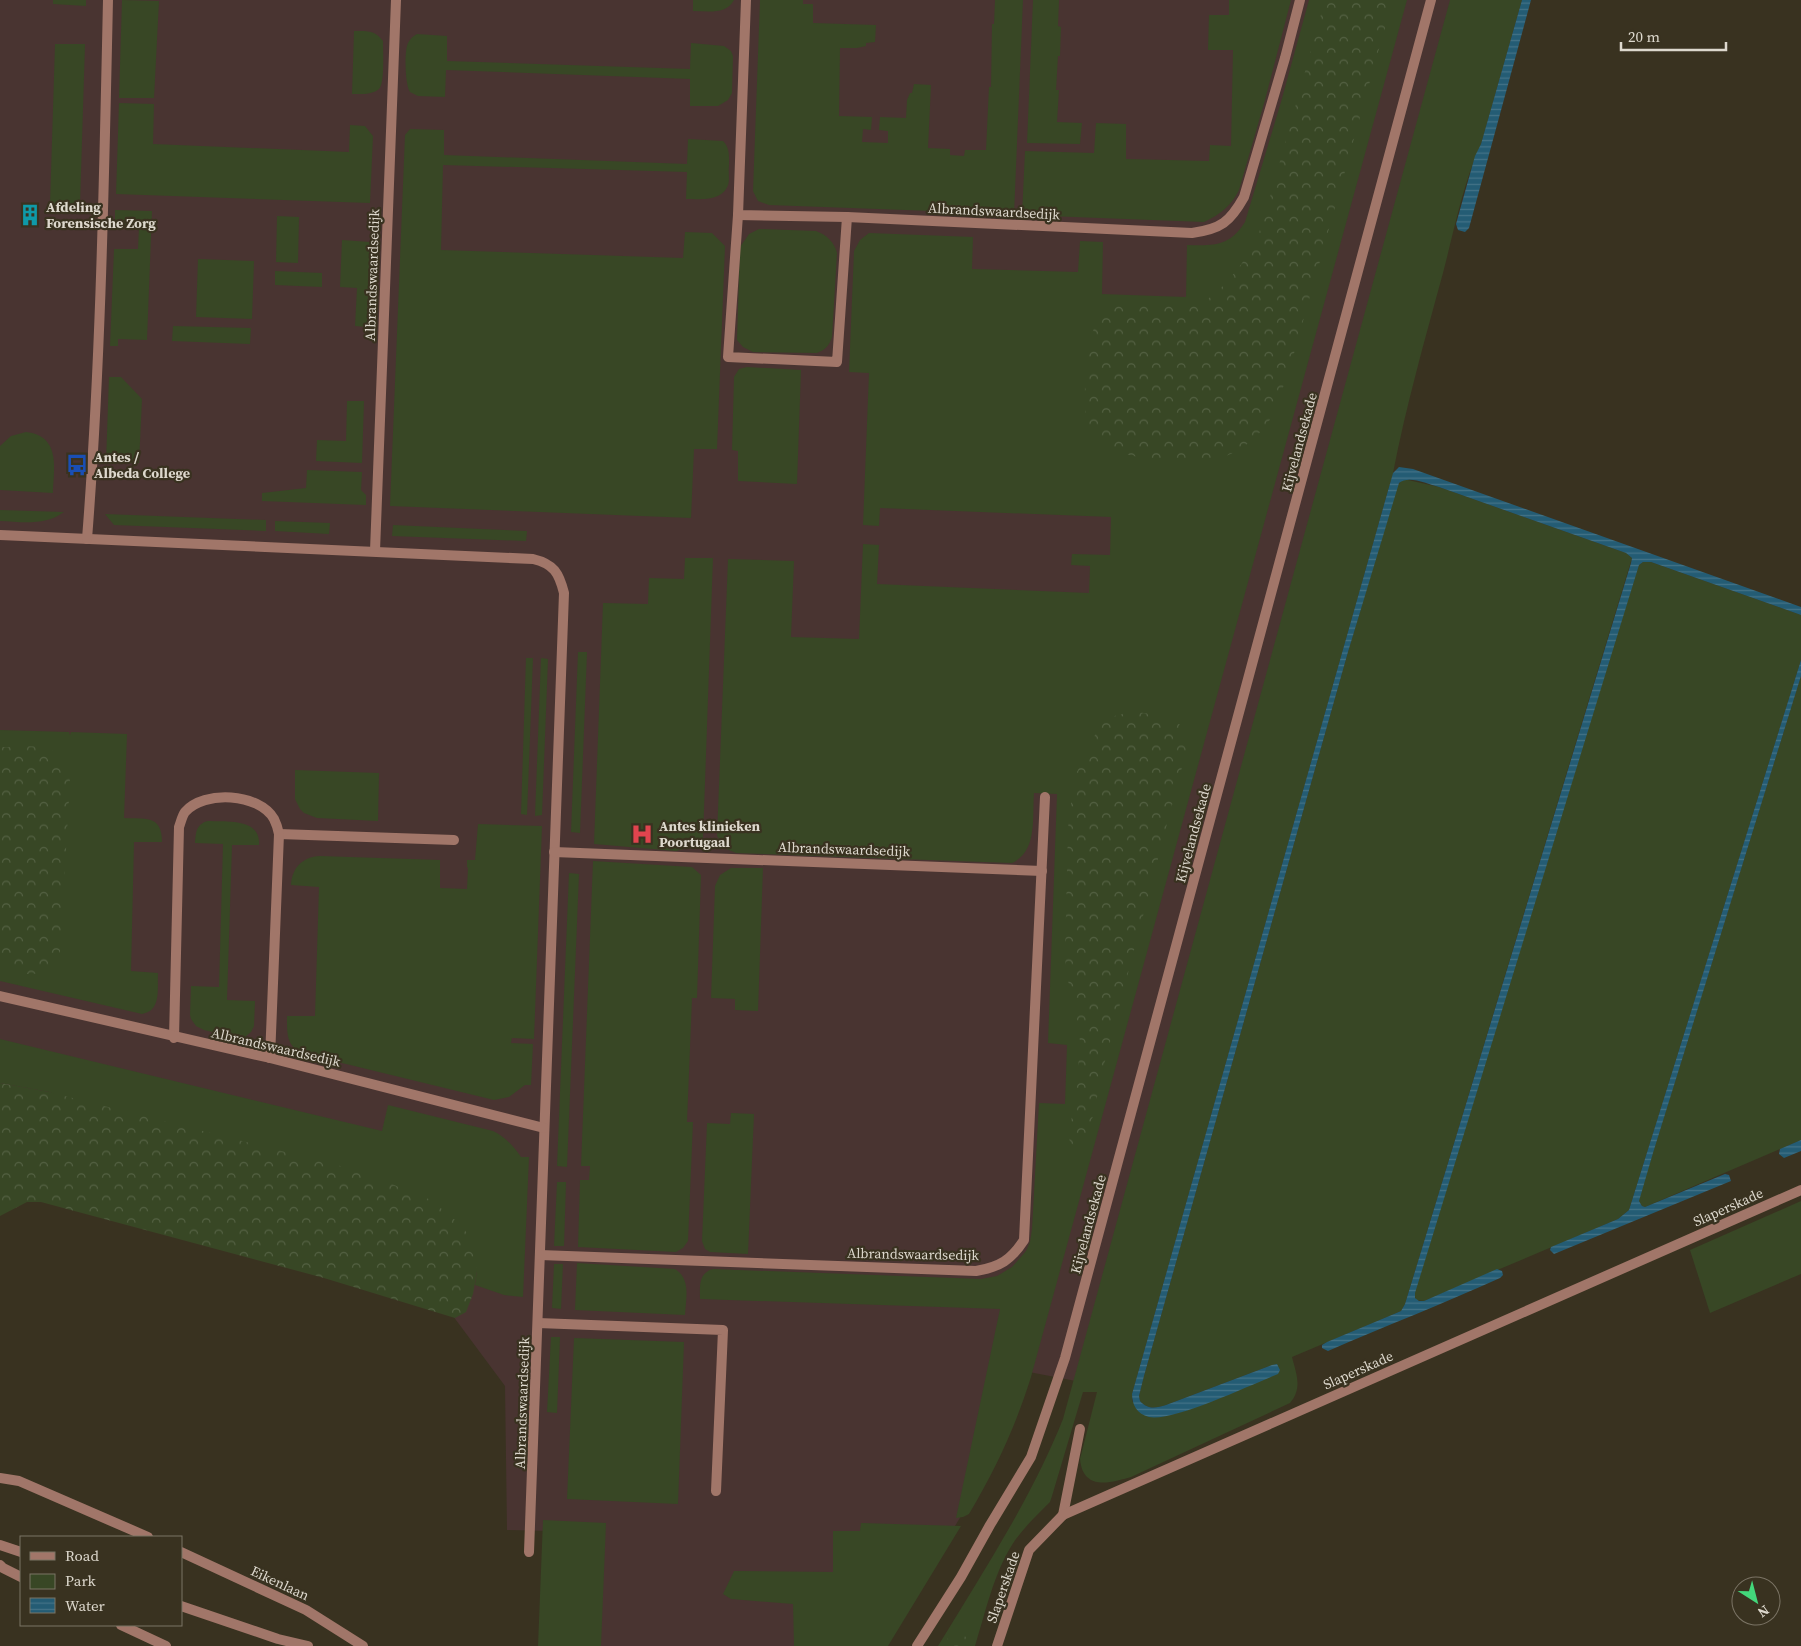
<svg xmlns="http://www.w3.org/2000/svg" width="1801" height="1646" viewBox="0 0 1801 1646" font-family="'Source Serif 4',serif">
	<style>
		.medical { fill: #493431 }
		.green { fill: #384725 }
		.forest { fill: url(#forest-crowns) }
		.water { fill: url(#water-rules) }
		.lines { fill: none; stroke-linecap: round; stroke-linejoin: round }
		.lane { stroke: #a17669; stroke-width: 10 }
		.street { stroke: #a17669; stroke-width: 10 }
		.labels { text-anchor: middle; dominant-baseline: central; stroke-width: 4.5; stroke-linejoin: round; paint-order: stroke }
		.poi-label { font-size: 14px; font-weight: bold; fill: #ddd8cd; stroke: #393220; text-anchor: start }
		.street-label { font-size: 14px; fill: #ddd8cd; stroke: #393220 }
	</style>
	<defs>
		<pattern id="forest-crowns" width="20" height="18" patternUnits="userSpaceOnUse" patternTransform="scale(1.25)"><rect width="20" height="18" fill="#384725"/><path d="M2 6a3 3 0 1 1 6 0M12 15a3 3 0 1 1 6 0" fill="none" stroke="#546143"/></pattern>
		<pattern id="water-rules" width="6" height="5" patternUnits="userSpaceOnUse" patternTransform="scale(1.25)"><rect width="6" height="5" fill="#245c74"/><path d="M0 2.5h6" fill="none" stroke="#437387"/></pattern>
	</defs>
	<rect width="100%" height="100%" fill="#393220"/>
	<path class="medical" d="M 0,0 L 1512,0 L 1128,1391 L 1029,1372 L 967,1506 L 883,1646 L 551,1646 L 552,1531 L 507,1530 L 505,1386 L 453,1316 L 65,1196 L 0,1199 Z"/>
	<g class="green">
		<path d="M 53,0 L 86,0 L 86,6 L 53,4 Z"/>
		<path d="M 122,0 L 159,1 L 154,98 L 119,98 Z"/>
		<path d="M 693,0 L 734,0 C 726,15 708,11 693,11 Z"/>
		<path d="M 760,0 L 803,0 L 803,4 L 813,4 L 813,23 L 876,25 L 875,42 L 866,43 L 866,46 L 857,48 L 840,48 L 839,116 L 872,117 L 871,130 L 863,129 L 862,142 L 888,143 L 888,131 L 879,130 L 880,117 L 906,118 L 907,100 L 910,93 L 912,93 L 914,84 L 931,85 L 928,148 L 950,149 L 950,155 L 964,156 L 965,150 L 986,150 L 989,87 L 991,87 L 992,24 L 994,24 L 995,0 L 1023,0 L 1014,214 L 769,205 L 758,201 L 753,191 Z"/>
		<path d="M 1033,0 L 1059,0 L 1058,26 L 1061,27 L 1060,56 L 1058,56 L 1056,90 L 1059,90 L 1057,122 L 1082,123 L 1080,144 L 1027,143 Z"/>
		<path d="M 1229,0 L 1291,0 L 1265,100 L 1239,190 C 1231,206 1221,214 1204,222 L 1022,215 L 1025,151 L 1094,153 L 1096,123 L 1126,124 L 1126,159 L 1209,161 L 1210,145 L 1231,146 L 1233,50 L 1208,50 L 1209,15 L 1229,15 Z"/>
		<path d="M 1309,0 L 1407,0 L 1031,1377 C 1015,1428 996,1468 969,1514 L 963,1517 L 956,1518 L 1000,1309 L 700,1299 C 700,1287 698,1273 713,1269 L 981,1279 L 997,1276 L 1012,1267 L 1026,1251 L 1030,1242 L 1032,1229 L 1039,1103 L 1065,1104 L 1067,1045 L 1048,1043 L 1057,794 L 1034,793 C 1032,817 1038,851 1012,863 L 736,853 L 724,848 L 717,836 L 728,559 L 794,561 L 791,637 L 859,639 L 863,544 L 879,545 L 877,584 L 1089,593 L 1090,566 L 1071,565 L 1072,554 L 1110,555 L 1111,517 L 880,508 L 879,526 L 863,525 L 869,373 L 849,372 L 854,251 L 860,240 L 869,233 L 973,237 L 972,269 L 1078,272 L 1080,241 L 1103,242 L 1102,294 L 1186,297 L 1187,245 C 1214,246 1230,246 1245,222 L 1281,102 Z"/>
		<path d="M 1450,0 L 1522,0 L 1481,144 C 1463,183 1454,231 1443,273 C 1425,339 1406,406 1393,473 L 1132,1394 L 1132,1401 L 1149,1417 C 1195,1416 1234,1387 1272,1365 L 1166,1405 C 1156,1408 1148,1410 1140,1401 L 1139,1396 L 1144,1376 L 1348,652 L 1397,486 L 1402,480 L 1408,480 L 1439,487 L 1626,553 L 1632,558 L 1405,1304 L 1401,1311 L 1394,1314 L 1292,1357 C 1296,1373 1303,1388 1290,1403 L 1131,1477 C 1110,1483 1083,1491 1080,1459 L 1097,1392 L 1083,1392 L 1052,1496 L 1050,1502 C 1037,1515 1022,1529 1012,1545 C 994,1573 985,1614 975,1646 L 938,1646 C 983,1572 1031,1499 1063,1419 Z"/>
		<path d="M 354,31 C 367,31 375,30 383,41 C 383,51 385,83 379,89 C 372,95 360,94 352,94 Z"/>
		<path d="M 417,34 L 447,36 L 447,61 L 690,69 L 691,43 L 724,46 L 731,51 L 733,56 L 732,93 L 728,100 L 718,106 L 690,106 L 690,79 L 446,70 L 445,97 L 418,96 L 410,92 C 405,85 404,51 408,43 C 410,39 413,36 417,34 Z"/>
		<path d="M 55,44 L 85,44 L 80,204 L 50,204 Z"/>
		<path d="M 119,103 L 154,104 L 153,144 L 349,152 L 350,125 L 365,126 L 373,136 L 370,203 L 116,194 Z"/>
		<path d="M 410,129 L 444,130 L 444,155 L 687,164 L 688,139 L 723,141 C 730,148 729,156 729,166 C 728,172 730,180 728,185 C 722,202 699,199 686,199 L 687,172 L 443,165 L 441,250 L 683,258 L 685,232 L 712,233 L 725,246 L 717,449 L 694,449 L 691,518 L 390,506 L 405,135 Z"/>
		<path d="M 115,210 L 152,211 L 147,340 L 118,339 L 118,346 L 110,346 L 114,249 L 138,249 L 139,227 L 115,225 Z"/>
		<path d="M 277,216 L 299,217 L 298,263 L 276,262 Z"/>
		<path d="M 759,229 L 816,231 C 827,235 834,242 837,253 L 832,337 C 829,346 825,350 817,353 L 753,352 L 743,347 L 737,340 L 740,247 L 749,234 Z"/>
		<path d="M 342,240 L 370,242 L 367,327 L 355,326 L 357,288 L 340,287 Z"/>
		<path d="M 198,259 L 254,261 L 252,319 L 196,317 Z"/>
		<path d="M 275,271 L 322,273 L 322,287 L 275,285 Z"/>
		<path d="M 173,326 L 251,328 L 250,344 L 172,341 Z"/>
		<path d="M 747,367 L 801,370 L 797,484 L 738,481 L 738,451 L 732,450 L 734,377 L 739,369 Z"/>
		<path d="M 109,377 L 121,377 L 142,399 L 139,463 L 106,462 Z"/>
		<path d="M 347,401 L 364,401 L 362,463 L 316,461 L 317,440 L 346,441 Z"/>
		<path d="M 26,432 C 61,436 54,468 53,493 L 0,490 L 0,446 L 11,436 Z"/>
		<path d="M 307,470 L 362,472 L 361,490 L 366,495 L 366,505 L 262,501 L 262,493 L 306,488 Z"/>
		<path d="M 0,510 L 64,512 C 45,526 22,522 0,521 Z"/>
		<path d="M 105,514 L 266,520 L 266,531 L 114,525 Z"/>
		<path d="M 275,521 L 330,523 L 329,534 L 275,531 Z"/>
		<path d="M 393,525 L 527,531 L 526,541 L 392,536 Z"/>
		<path d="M 685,558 L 713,558 L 703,838 L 694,846 L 676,851 L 594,844 L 603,603 L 648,604 L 649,578 L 684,579 Z"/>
		<path d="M 1643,562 L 1651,562 L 1801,615 L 1801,660 L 1629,1210 L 1618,1219 L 1424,1301 L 1416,1300 L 1414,1293 L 1635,575 L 1639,565 Z"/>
		<path d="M 578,652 L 587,652 L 580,833 L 571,832 Z"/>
		<path d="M 526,658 L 533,658 L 527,815 L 521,814 Z"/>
		<path d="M 541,658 L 548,659 L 542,815 L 535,816 Z"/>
		<path d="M 1801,676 L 1801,1140 L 1645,1207 L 1642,1206 L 1639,1201 L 1640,1194 Z"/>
		<path d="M 0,730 L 69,732 L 70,735 L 71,732 L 127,734 L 124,818 C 146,819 162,815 162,842 L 134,842 L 131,971 L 158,973 C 157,988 162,1011 142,1014 L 0,981 Z"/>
		<path d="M 295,770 L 379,773 L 378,821 L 317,818 L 304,813 L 300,809 L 295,799 Z"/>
		<path d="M 208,821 C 227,822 261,818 259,845 L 232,845 L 227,1000 L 255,1001 L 254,1026 L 251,1032 L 245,1037 L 237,1038 L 204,1030 L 196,1026 L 191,1019 L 190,1015 L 191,986 L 219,987 L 223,844 L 195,843 C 196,832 196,824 208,821 Z"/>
		<path d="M 478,824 L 542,826 L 534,1039 L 512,1038 L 511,1043 L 533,1044 L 531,1085 L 525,1085 L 509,1097 L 494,1100 L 305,1054 C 286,1048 287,1033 287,1016 L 315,1016 L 319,887 L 291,885 C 292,868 302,857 320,856 L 440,860 L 440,888 L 467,889 L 468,868 L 467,867 L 467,860 L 475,860 Z"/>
		<path d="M 593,861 L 692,867 L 701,875 L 697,998 L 692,998 L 687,1122 L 693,1122 L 688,1241 L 683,1248 L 676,1252 L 578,1247 L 580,1180 L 589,1180 L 590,1166 L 581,1166 Z"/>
		<path d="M 731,868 L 763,868 L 758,1011 L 735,1010 L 735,999 L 711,998 L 715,886 L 720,875 Z"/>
		<path d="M 569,873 L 579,874 L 567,1167 L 557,1166 Z"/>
		<path d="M 0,1039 L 382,1131 L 388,1105 L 493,1131 C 505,1137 513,1145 521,1157 L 529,1157 L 523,1297 L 504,1295 L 475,1285 L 477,1271 L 49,1092 L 0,1083 Z"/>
		<path d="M 731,1113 L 754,1114 L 748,1254 L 710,1252 L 705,1249 L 702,1241 L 707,1123 L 730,1124 Z"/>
		<path d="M 557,1182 L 566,1182 L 564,1246 L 554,1246 Z"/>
		<path d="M 1801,1201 L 1801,1274 L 1710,1313 L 1690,1250 Z"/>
		<path d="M 577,1263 L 675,1269 C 691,1279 686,1298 685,1315 L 575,1310 Z"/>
		<path d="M 554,1264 L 563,1264 L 561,1309 L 552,1308 Z"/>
		<path d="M 551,1337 L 560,1337 L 557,1413 L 547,1412 Z"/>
		<path d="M 574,1338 L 684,1342 L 678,1504 L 567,1499 Z"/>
		<path d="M 543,1520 L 606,1523 L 601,1646 L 538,1646 Z"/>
		<path d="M 861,1523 L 961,1526 L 888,1646 L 794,1646 L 793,1604 L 731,1599 L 723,1594 L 734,1571 L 833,1572 L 833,1531 L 860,1531 Z"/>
	</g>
	<g class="forest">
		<path d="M 1325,0 L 1393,0 C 1363,103 1336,207 1306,310 C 1298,340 1290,370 1279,398 C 1276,406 1274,414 1269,421 C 1237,467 1189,468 1138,457 C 1122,453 1102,449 1091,435 C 1080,421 1086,351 1092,334 C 1111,280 1159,315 1198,304 C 1216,299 1246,261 1254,244 C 1258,237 1260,229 1263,222 Z"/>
		<path d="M 1129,712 C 1143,712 1174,716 1183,728 C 1187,734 1187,741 1187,748 L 1104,1065 L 1093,1116 L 1084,1142 L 1076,1146 L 1071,1144 L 1068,1136 L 1076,1097 L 1080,1041 L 1075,1007 L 1067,977 L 1065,957 L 1068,828 L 1074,778 L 1095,735 L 1103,723 L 1111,717 Z"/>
		<path d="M 0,747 C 35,747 62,738 70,781 L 60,952 C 41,982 30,975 0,968 Z"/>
		<path d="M 0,1083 L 49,1092 L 360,1171 L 431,1200 L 461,1225 L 469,1236 L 476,1251 L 477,1271 L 473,1294 L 466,1312 L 455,1318 L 324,1278 L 41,1202 L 27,1202 L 0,1216 Z"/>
		<path d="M 958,1633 L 965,1636 L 970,1646 L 942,1646 L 949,1637 Z"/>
	</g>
	<g class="water">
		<path d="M 1522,0 L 1531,0 L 1469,228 L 1465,232 L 1458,230 L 1456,224 L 1475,156 L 1481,144 Z"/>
		<path d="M 1399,467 L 1413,469 L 1801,607 L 1801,615 L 1651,562 L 1643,562 L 1639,565 L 1415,1293 L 1415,1298 L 1419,1301 L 1424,1301 L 1497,1269 L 1502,1271 L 1503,1275 L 1500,1278 C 1443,1304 1385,1326 1328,1351 L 1322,1348 L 1322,1345 L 1327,1342 L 1394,1314 L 1401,1311 L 1405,1304 L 1631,563 L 1632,558 L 1626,553 L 1439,487 C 1427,484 1409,475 1399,483 L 1348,652 L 1144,1376 L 1139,1396 L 1140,1401 C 1148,1410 1156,1408 1166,1405 L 1272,1365 L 1277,1364 L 1280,1370 L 1278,1374 C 1252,1384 1173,1422 1149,1417 C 1137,1414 1132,1405 1132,1394 L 1393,473 Z"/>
		<path d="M 1801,660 L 1801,676 L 1653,1153 L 1639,1201 L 1642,1206 L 1645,1207 L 1725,1174 L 1729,1175 L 1731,1181 L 1554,1254 L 1550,1250 L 1551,1247 L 1618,1219 L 1629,1210 Z"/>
		<path d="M 1801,1140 L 1801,1151 L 1784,1158 L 1779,1154 L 1780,1149 Z"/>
	</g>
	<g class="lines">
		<g class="lane">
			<path d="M 738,215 L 728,357 L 837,362 L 847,217"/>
			<path d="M 279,834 L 454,840"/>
			<path d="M 174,1038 L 179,827 C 181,822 182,816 185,812 C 204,790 259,793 274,819 C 276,823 278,829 279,834 L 270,1058"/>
			<path d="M 538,1323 L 723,1330 L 716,1491"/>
			<path d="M 1063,1515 L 1080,1429"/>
		</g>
		<g class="street">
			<path d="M 746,0 L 738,215 L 847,217 L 1192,233 C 1221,229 1230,222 1244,197 L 1285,58 L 1300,0"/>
			<path d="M 0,535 L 533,559 C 554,564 559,573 564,593 L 529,1552"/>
			<path d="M 87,539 C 101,360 104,179 108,0"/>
			<path d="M 375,551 L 396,0"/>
			<path d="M 554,852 L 1042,871"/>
			<path d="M 0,996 L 270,1058 L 544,1128"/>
			<path d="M 540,1255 L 976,1271 C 1000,1267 1011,1260 1024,1240 L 1045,797"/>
			<path d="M 0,1478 L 19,1481 L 148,1537"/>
			<path d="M 0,1545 L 21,1552"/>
			<path d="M 181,1552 L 306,1610 L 363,1646"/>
			<path d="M 0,1565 L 3,1568 L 21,1577"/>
			<path d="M 181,1606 L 278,1639 L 308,1646"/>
			<path d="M 121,1625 L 166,1646"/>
			<path d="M 917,1646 L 961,1577 L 990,1525 L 1031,1457 L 1065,1358 L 1431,0"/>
			<path d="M 997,1646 L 1029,1550 L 1063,1515 L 1801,1190"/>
		</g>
	</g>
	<defs>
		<g id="building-bare" transform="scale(1.725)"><path d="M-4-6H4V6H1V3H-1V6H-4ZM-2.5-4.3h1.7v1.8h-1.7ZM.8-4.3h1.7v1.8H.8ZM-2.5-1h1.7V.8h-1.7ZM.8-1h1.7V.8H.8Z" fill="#0f9aa8" stroke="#393220" stroke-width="2.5" paint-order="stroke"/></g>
		<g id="bus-bare" transform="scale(1.725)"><path d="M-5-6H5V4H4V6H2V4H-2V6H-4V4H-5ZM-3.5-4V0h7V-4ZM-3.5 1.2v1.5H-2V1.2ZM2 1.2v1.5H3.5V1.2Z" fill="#1a4fb4" stroke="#393220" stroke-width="2.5" paint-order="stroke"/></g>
		<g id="hospital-bare" transform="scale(1.725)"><path d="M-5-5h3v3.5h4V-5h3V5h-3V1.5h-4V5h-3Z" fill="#e0444e" stroke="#393220" stroke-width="2.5" paint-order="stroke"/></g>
	</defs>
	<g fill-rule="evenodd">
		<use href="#building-bare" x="30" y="215"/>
		<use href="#bus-bare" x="77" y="465"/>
		<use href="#hospital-bare" x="642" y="834"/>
	</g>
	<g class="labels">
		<g class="poi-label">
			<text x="46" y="207">Afdeling<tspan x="46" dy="16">Forensische Zorg</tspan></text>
			<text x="94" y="457">Antes /<tspan x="94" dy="16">Albeda College</tspan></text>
			<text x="659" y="826">Antes klinieken<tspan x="659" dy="16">Poortugaal</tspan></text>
		</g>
		<g class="street-label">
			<text transform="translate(994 211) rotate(3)">Albrandswaardsedijk</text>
			<text transform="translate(372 275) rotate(-88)">Albrandswaardsedijk</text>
			<text transform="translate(1299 442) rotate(-75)">Kijvelandsekade</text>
			<text transform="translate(1193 833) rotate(-75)">Kijvelandsekade</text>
			<text transform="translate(844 849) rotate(2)">Albrandswaardsedijk</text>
			<text transform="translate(276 1047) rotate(13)">Albrandswaardsedijk</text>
			<text transform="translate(1728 1207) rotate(-24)">Slaperskade</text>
			<text transform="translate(1088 1224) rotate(-75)">Kijvelandsekade</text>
			<text transform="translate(913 1254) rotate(1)">Albrandswaardsedijk</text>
			<text transform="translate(1358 1370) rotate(-24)">Slaperskade</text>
			<text transform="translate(522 1403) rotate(-88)">Albrandswaardsedijk</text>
			<text transform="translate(280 1583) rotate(25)">Eikenlaan</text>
			<text transform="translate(1003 1587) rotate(-71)">Slaperskade</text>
		</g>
	</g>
	<rect x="20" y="1536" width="162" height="90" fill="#393220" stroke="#7b7465"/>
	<rect x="30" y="1552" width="25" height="8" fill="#a17669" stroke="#7b7465"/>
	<text x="65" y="1561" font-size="15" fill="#ddd8cd">Road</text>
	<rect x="30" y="1574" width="25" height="15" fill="#384725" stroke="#7b7465"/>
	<text x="65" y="1586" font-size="15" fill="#ddd8cd">Park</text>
	<rect x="30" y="1598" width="25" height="15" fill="url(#water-rules)" stroke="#7b7465"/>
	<text x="65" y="1611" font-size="15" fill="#ddd8cd">Water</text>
	<g transform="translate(1756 1601) rotate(144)"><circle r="24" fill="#393220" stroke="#7b7465"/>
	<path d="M0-4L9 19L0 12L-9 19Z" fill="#43d77b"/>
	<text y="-8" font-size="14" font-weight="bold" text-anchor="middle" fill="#ddd8cd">N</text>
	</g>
	<path d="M1621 42v8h105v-8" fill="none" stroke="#ddd8cd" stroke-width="2.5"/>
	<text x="1628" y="42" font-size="15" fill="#ddd8cd" stroke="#393220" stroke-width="4" paint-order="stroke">20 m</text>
</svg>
